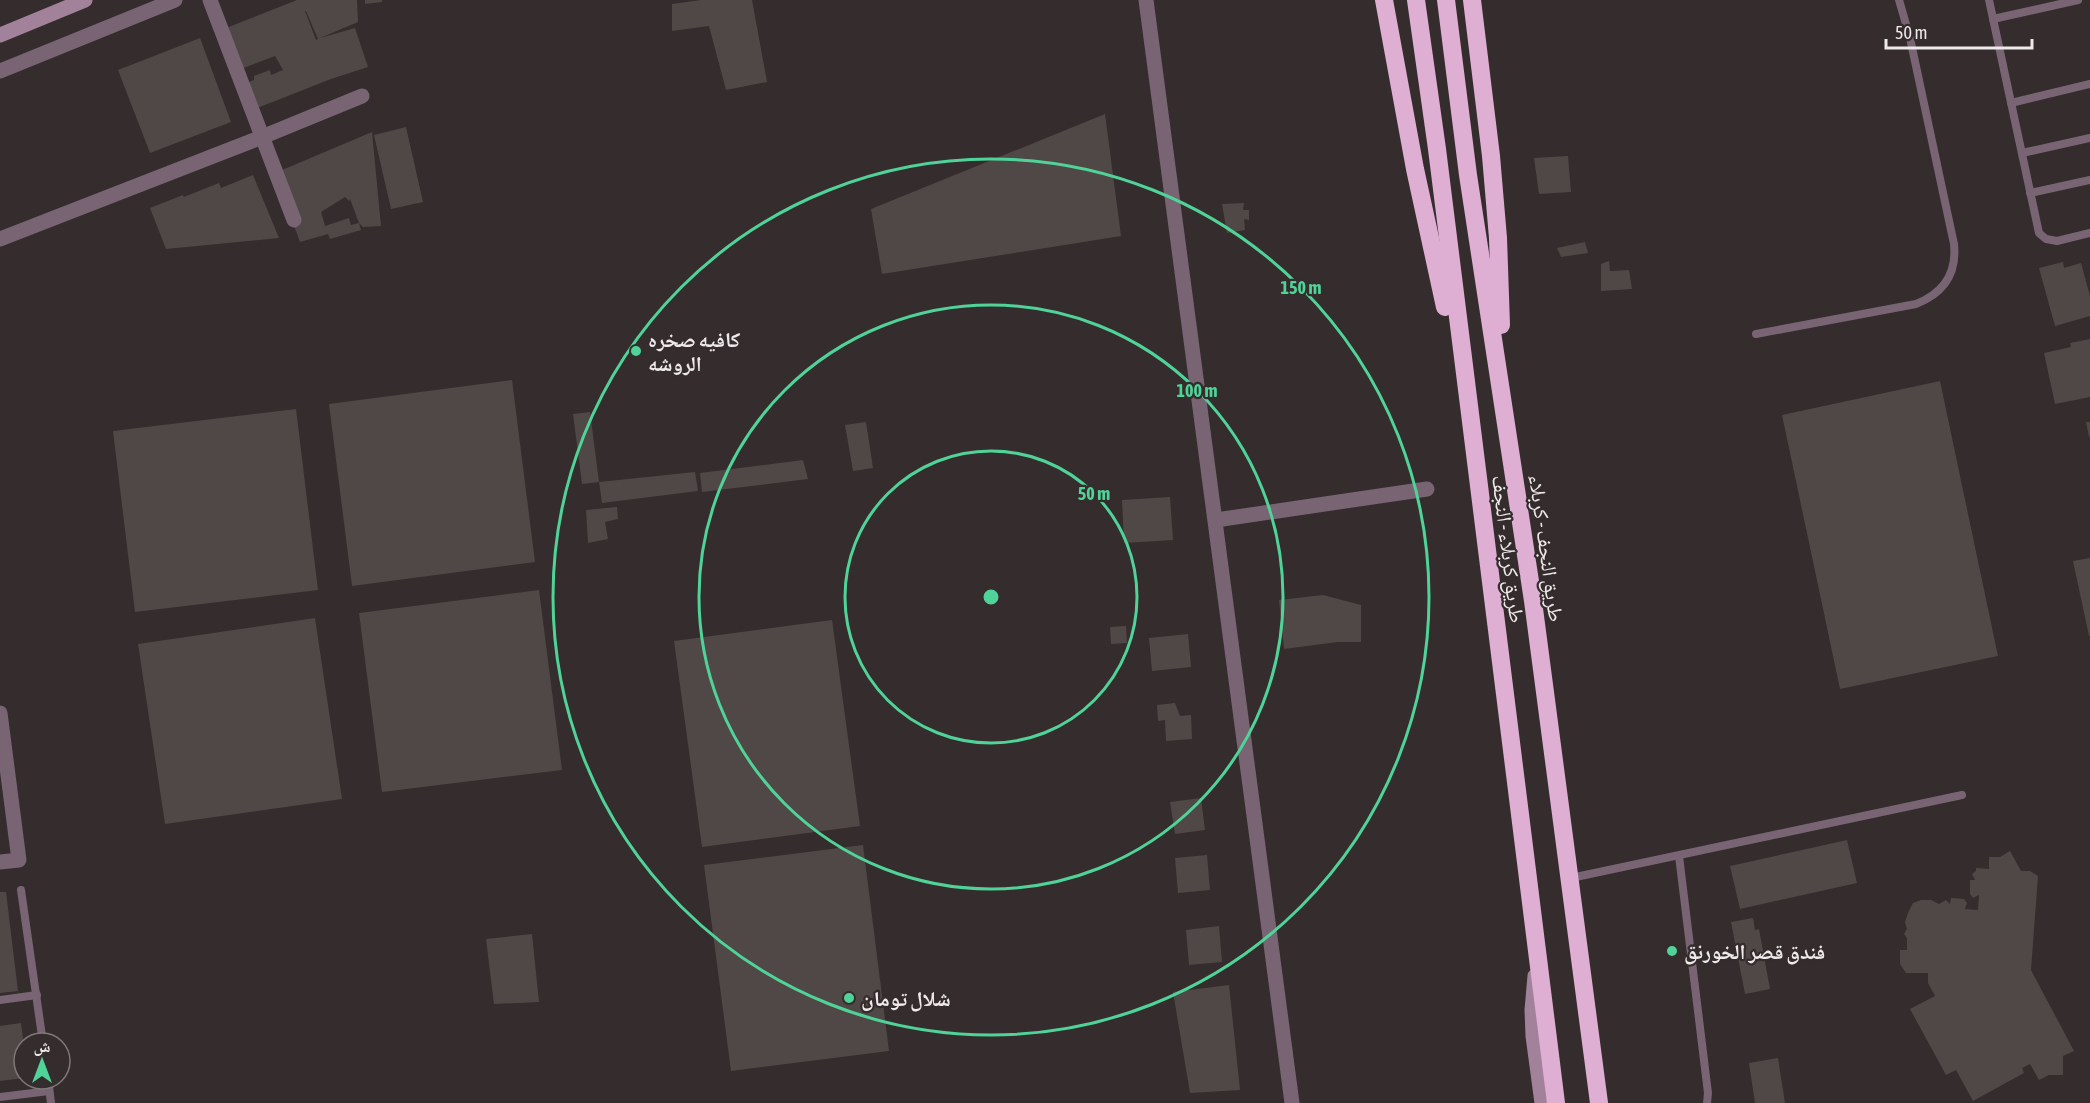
<svg xmlns="http://www.w3.org/2000/svg" width="2090" height="1103" viewBox="0 0 2090 1103" font-family="'Asap Condensed','Noto Naskh Arabic',sans-serif">
	<style>
		.building { fill: #504846; fill-rule: evenodd }
		.lines { fill: none; stroke-linecap: round; stroke-linejoin: round }
		.lane { stroke: #786473; stroke-width: 8 }
		.street { stroke: #786473; stroke-width: 15 }
		.secondary { stroke: #a2829a; stroke-width: 15 }
		.highway { stroke: #dfaed3; stroke-width: 18 }
		.ring { fill: none; stroke: #50d398; stroke-width: 3 }
		.poi-dot { fill: #50d398; stroke: #342c2d; stroke-width: 2 }
		.labels { text-anchor: middle; dominant-baseline: central; stroke-width: 4.5; stroke-linejoin: round; paint-order: stroke }
		.poi-label { font-size: 21px; font-weight: bold; fill: #eee9ea; stroke: #342c2d; text-anchor: start }
		.street-label { font-size: 21px; fill: #eee9ea; stroke: #342c2d }
		.centre { fill: #50d398; stroke: #342c2d; stroke-width: 3 }
		.ring-label { font-size: 18px; text-anchor: middle; font-weight: bold; fill: #50d398; stroke: #342c2d; stroke-width: 4.5; stroke-linejoin: round; paint-order: stroke }
	</style>
	<rect width="100%" height="100%" fill="#342c2d"/>
	<g class="building">
		<path d="M 297,0 L 357,0 L 358,22 L 320,38 L 355,28 L 368,67 L 331,79 L 252,110 L 242,85 L 254,80 L 254,76 L 270,70 L 271,75 L 283,70 L 275,56 L 238,70 L 221,30 ZM 305,11 L 306,11 L 318,39 L 316,40 Z"/>
		<path d="M 365,0 L 382,0 L 382,2 L 365,4 Z"/>
		<path d="M 701,0 L 752,0 L 767,82 L 726,90 L 709,26 L 672,31 L 672,4 Z"/>
		<path d="M 200,38 L 231,122 L 150,153 L 118,70 Z"/>
		<path d="M 1105,114 L 1121,236 L 882,274 L 871,209 Z"/>
		<path d="M 406,127 L 423,202 L 391,209 L 374,135 Z"/>
		<path d="M 372,132 L 381,226 L 363,227 L 359,223 L 361,230 L 330,239 L 328,234 L 300,242 L 275,173 ZM 345,197 L 349,201 L 350,199 L 359,223 L 351,225 L 349,218 L 325,226 L 321,212 Z"/>
		<path d="M 1568,156 L 1571,192 L 1539,194 L 1534,158 Z"/>
		<path d="M 253,175 L 279,238 L 166,249 L 150,208 L 183,195 L 184,197 L 219,183 L 221,188 Z"/>
		<path d="M 1244,203 L 1243,210 L 1249,210 L 1249,220 L 1244,219 L 1245,230 L 1227,233 L 1222,204 Z"/>
		<path d="M 1585,242 L 1588,253 L 1561,257 L 1557,248 Z"/>
		<path d="M 1609,261 L 1610,271 L 1629,270 L 1632,289 L 1601,291 L 1601,264 Z"/>
		<path d="M 2063,262 L 2064,268 L 2081,263 L 2090,296 L 2090,316 L 2055,326 L 2039,268 Z"/>
		<path d="M 2090,339 L 2090,397 L 2055,404 L 2044,353 L 2071,347 L 2070,343 Z"/>
		<path d="M 512,380 L 535,562 L 352,586 L 329,404 Z"/>
		<path d="M 1940,381 L 1998,656 L 1840,689 L 1782,415 Z"/>
		<path d="M 296,409 L 318,590 L 135,612 L 113,431 Z"/>
		<path d="M 590,412 L 599,482 L 582,484 L 573,414 Z"/>
		<path d="M 866,422 L 873,468 L 853,471 L 845,425 Z"/>
		<path d="M 2086,422 L 2090,422 L 2090,437 L 2089,437 Z"/>
		<path d="M 803,460 L 808,479 L 702,492 L 700,473 Z"/>
		<path d="M 695,472 L 698,491 L 602,503 L 599,482 Z"/>
		<path d="M 1170,497 L 1173,540 L 1124,543 L 1122,500 Z"/>
		<path d="M 617,507 L 618,519 L 605,522 L 608,539 L 588,543 L 586,510 Z"/>
		<path d="M 2090,558 L 2090,636 L 2089,636 L 2073,561 Z"/>
		<path d="M 539,590 L 562,770 L 382,792 L 359,613 Z"/>
		<path d="M 1323,595 L 1361,605 L 1361,642 L 1338,642 L 1284,649 L 1279,600 Z"/>
		<path d="M 315,618 L 342,799 L 165,824 L 138,644 Z"/>
		<path d="M 832,620 L 860,826 L 702,847 L 674,641 Z"/>
		<path d="M 1126,626 L 1127,643 L 1111,644 L 1110,627 Z"/>
		<path d="M 1188,634 L 1191,667 L 1152,671 L 1149,638 Z"/>
		<path d="M 1175,703 L 1180,716 L 1191,715 L 1192,739 L 1166,741 L 1165,720 L 1158,721 L 1157,705 Z"/>
		<path d="M 1201,798 L 1205,830 L 1175,834 L 1170,802 Z"/>
		<path d="M 1847,840 L 1857,883 L 1740,909 L 1730,866 Z"/>
		<path d="M 863,845 L 889,1051 L 731,1071 L 704,865 Z"/>
		<path d="M 2010,851 L 2021,871 L 2030,871 L 2038,876 L 2031,970 L 2074,1051 L 2063,1056 L 2063,1075 L 2049,1075 L 2039,1080 L 2030,1064 L 2022,1068 L 2024,1073 L 1973,1101 L 1956,1070 L 1946,1075 L 1910,1009 L 1935,996 L 1928,983 L 1928,973 L 1906,973 L 1900,964 L 1900,950 L 1907,950 L 1907,938 L 1904,934 L 1907,929 L 1905,922 L 1908,913 L 1913,903 L 1921,900 L 1931,900 L 1939,904 L 1946,900 L 1950,904 L 1951,898 L 1964,899 L 1967,903 L 1965,909 L 1978,910 L 1979,895 L 1973,898 L 1970,894 L 1970,880 L 1975,880 L 1972,874 L 1976,871 L 1976,868 L 1989,869 L 1989,857 L 2000,857 Z"/>
		<path d="M 1207,855 L 1210,890 L 1178,893 L 1175,858 Z"/>
		<path d="M 0,892 L 6,892 L 18,991 L 0,993 Z"/>
		<path d="M 1753,918 L 1755,930 L 1759,929 L 1770,989 L 1745,994 L 1731,922 Z"/>
		<path d="M 1219,926 L 1222,962 L 1189,965 L 1186,930 Z"/>
		<path d="M 532,934 L 539,1002 L 494,1004 L 486,939 Z"/>
		<path d="M 1229,985 L 1240,1090 L 1190,1093 L 1173,992 Z"/>
		<path d="M 21,1023 L 24,1046 L 24,1078 L 0,1081 L 0,1026 Z"/>
		<path d="M 1778,1058 L 1785,1103 L 1755,1103 L 1749,1063 Z"/>
	</g>
	<g class="lines">
		<g class="lane">
			<path d="M 1989,0 L 2039,233 L 2046,239 L 2057,241 L 2090,233"/>
			<path d="M 1993,19 L 2078,0"/>
			<path d="M 2011,103 L 2090,84"/>
			<path d="M 2022,153 L 2090,138"/>
			<path d="M 2030,193 L 2090,180"/>
			<path d="M 1756,334 L 1916,304 C 1944,293 1957,273 1954,244 L 1910,38 L 1899,0"/>
			<path d="M 1679,856 L 1708,1093 L 1707,1103"/>
			<path d="M 1571,878 L 1962,795"/>
			<path d="M 21,890 L 43,1043"/>
			<path d="M 0,1000 L 37,995"/>
			<path d="M 48,1079 L 51,1103"/>
			<path d="M 0,1097 L 49,1091"/>
		</g>
		<g class="street">
			<path d="M 210,0 L 294,220"/>
			<path d="M 1146,0 L 1292,1103"/>
			<path d="M 0,71 L 175,0"/>
			<path d="M 0,239 L 262,137 L 362,96"/>
			<path d="M 1216,520 L 1427,489"/>
			<path d="M 0,713 L 19,860 L 0,862"/>
		</g>
		<g class="secondary">
			<path d="M 0,35 L 85,0"/>
			<path d="M 1535,976 L 1532,1010 L 1533,1036 L 1542,1103"/>
		</g>
		<g class="highway">
			<path d="M 1384,0 L 1415,169 L 1445,307"/>
			<path d="M 1416,0 L 1437,149 L 1556,1103"/>
			<path d="M 1446,0 L 1468,175 L 1533,601 L 1599,1103"/>
			<path d="M 1472,0 L 1491,156 L 1498,238 L 1501,325"/>
		</g>
	</g>
	<g class="ring">
		<circle cx="991" cy="597" r="146"/>
		<circle cx="991" cy="597" r="292"/>
		<circle cx="991" cy="597" r="438"/>
	</g>
	<g class="poi-dot">
		<circle cx="636" cy="351" r="6"/>
		<circle cx="1672" cy="951" r="6"/>
		<circle cx="849" cy="998" r="6"/>
	</g>
	<g class="labels">
		<g class="poi-label">
			<text x="648" y="339">كافيه صخره<tspan x="648" dy="24">الروشه</tspan></text>
			<text x="1684" y="951">فندق قصر الخورنق</text>
			<text x="861" y="998">شلال تومان</text>
		</g>
		<g class="street-label">
			<text transform="translate(1547 548) rotate(82)">طريق النجف - کربلاء</text>
			<text transform="translate(1509 549) rotate(83)">طريق کربلاء - النجف</text>
		</g>
	</g>
	<circle cx="991" cy="597" r="9" class="centre"/>
	<g class="ring-label">
		<text x="1301" y="294">150 m</text>
		<text x="1197" y="397">100 m</text>
		<text x="1094" y="500">50 m</text>
	</g>
	<g transform="translate(42 1061)"><circle r="28" fill="#342c2d" stroke="#7e7879" stroke-width="1.5"/>
	<path d="M0-4.5L10 22L0 15L-10 22Z" fill="#50d398"/>
	<text y="-9" font-size="16" font-weight="bold" text-anchor="middle" fill="#eee9ea">ش</text>
	</g>
	<path d="M1886 39v9h146v-9" fill="none" stroke="#eee9ea" stroke-width="3"/>
	<text x="1895" y="39" font-size="18" fill="#eee9ea" stroke="#342c2d" stroke-width="4.5" paint-order="stroke">50 m</text>
</svg>
